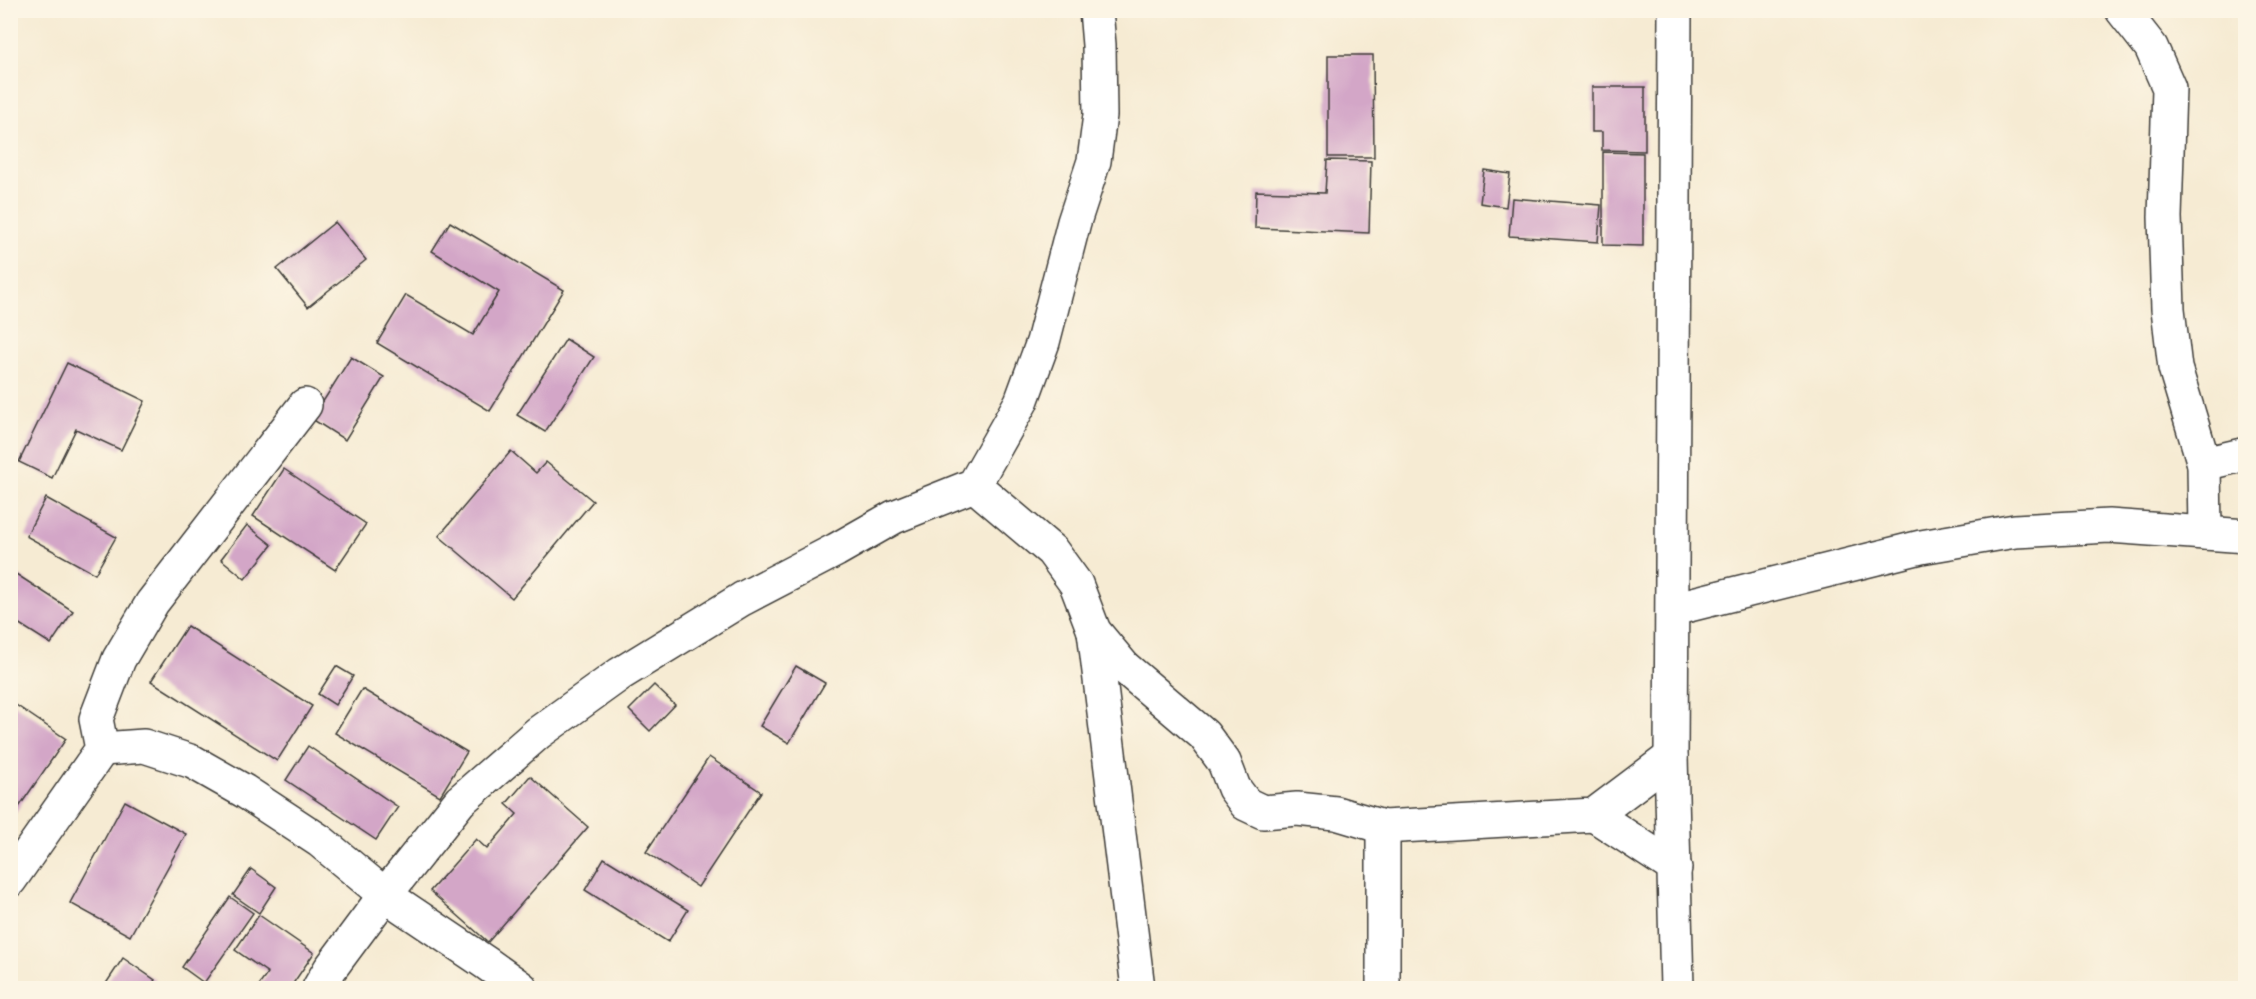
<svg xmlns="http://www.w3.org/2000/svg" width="2256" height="999" viewBox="0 0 2256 999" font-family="'Old Standard TT',serif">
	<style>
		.building { fill: #d3a6c7 }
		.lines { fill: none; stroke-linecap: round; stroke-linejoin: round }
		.minor-casing { stroke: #3d3b37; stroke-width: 36 }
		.minor { stroke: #fff; stroke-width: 33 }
	</style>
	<rect width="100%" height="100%" fill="#fcf5e5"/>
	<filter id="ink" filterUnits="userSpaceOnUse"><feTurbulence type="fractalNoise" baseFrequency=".0167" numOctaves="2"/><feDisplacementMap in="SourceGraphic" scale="12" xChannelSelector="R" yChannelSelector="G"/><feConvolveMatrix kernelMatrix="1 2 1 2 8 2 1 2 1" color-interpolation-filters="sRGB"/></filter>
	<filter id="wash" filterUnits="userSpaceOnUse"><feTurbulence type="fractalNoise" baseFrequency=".008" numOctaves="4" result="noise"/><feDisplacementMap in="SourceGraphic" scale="24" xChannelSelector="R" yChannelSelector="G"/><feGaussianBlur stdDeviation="1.35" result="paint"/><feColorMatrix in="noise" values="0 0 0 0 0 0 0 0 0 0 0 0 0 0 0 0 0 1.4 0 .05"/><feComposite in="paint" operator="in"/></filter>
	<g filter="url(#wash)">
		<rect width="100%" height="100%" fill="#f6ebd3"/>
		<g id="blocks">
			<g class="building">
				<path d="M 1328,55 L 1373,55 L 1374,157 L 1328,157 Z"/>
				<path d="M 1592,87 L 1645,87 L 1645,151 L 1602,150 L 1602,132 L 1592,132 Z"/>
				<path d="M 1603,152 L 1643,153 L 1643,246 L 1603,245 Z"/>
				<path d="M 1327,160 L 1371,161 L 1369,233 L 1255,228 L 1256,191 L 1325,193 Z"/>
				<path d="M 1484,170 L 1510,174 L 1506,207 L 1480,203 Z"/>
				<path d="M 1512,198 L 1601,205 L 1598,242 L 1509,236 Z"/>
				<path d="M 335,222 L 366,260 L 308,307 L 277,269 Z"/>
				<path d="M 450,222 L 564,290 L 490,411 L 377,343 L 406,295 L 473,335 L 499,292 L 432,251 Z"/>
				<path d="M 566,339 L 594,357 L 545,432 L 517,415 Z"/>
				<path d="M 351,357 L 384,377 L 345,440 L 312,419 Z"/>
				<path d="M 67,363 L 145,401 L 121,450 L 76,429 L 52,478 L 19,462 Z"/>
				<path d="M 511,451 L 536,473 L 546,462 L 593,501 L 512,598 L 439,536 Z"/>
				<path d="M 284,469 L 366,524 L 335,570 L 253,516 Z"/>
				<path d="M 46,498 L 116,537 L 95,574 L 26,536 Z"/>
				<path d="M 247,525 L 272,545 L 245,579 L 221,559 Z"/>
				<path d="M 16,574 L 73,611 L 51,644 L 10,618 L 10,583 Z"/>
				<path d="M 187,626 L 312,706 L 277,761 L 151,681 Z"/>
				<path d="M 336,666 L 353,676 L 335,705 L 318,694 Z"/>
				<path d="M 796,666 L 825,683 L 789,743 L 760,726 Z"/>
				<path d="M 654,685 L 675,705 L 650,731 L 629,710 Z"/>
				<path d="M 362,689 L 467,752 L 440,796 L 335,733 Z"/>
				<path d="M 10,701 L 66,739 L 10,820 Z"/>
				<path d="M 308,746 L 398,807 L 376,840 L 286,780 Z"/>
				<path d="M 709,757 L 761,792 L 698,887 L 646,852 Z"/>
				<path d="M 530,776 L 588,827 L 488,942 L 430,891 L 476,839 L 487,849 L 517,814 L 506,804 Z"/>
				<path d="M 125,801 L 186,834 L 130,936 L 70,903 Z"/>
				<path d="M 604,858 L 688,910 L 668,942 L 585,890 Z"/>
				<path d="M 251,869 L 276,887 L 259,913 L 233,895 Z"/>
				<path d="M 230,897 L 253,913 L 204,983 L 182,967 Z"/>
				<path d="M 259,915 L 314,953 L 290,988 L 257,988 L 268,973 L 235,950 Z"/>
				<path d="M 123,958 L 155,980 L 149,988 L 103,988 Z"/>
			</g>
		</g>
	</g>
	<g filter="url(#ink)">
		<use href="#blocks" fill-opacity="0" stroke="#3d3b37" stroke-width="1.5"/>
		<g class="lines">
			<g class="minor-casing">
				<g id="minor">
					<path d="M 1675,10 L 1671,757 L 1677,988"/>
					<path d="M 2122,10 L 2151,47 L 2169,88 L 2165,217 L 2168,309 L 2175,368 L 2204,464 L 2205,533"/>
					<path d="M 2204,464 L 2246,454"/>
					<path d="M 974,485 L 1052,551 L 1076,584 L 1094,631 L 1124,667 L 1204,735 L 1224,762 L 1234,788 L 1246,804 L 1263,812 L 1297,809 L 1336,813 L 1383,827 L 1594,815 L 1671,757"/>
					<path d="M 1673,609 L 1921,547 L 2015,531 L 2109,526 L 2246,536"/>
					<path d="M 1094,631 L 1138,988"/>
					<path d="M 102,749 L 144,746 L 193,762 L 244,791 L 320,841 L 385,895 L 486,963 L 521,988"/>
					<path d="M 1594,815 L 1675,868"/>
					<path d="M 1383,827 L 1383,988"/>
					<path d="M 10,880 L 102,749 L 96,719 L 119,659 L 152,603 L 305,405"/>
					<path d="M 319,988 L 330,969 L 385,895 L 460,801 L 538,733 L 620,674 L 742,599 L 836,550 L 894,517 L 974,485 L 1021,402 L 1043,342 L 1074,222 L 1094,161 L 1100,115 L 1099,45 L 1096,10"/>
				</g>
			</g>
			<use href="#minor" class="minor"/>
		</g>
	</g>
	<rect width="2256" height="999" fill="none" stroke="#fcf5e5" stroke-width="36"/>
</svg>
